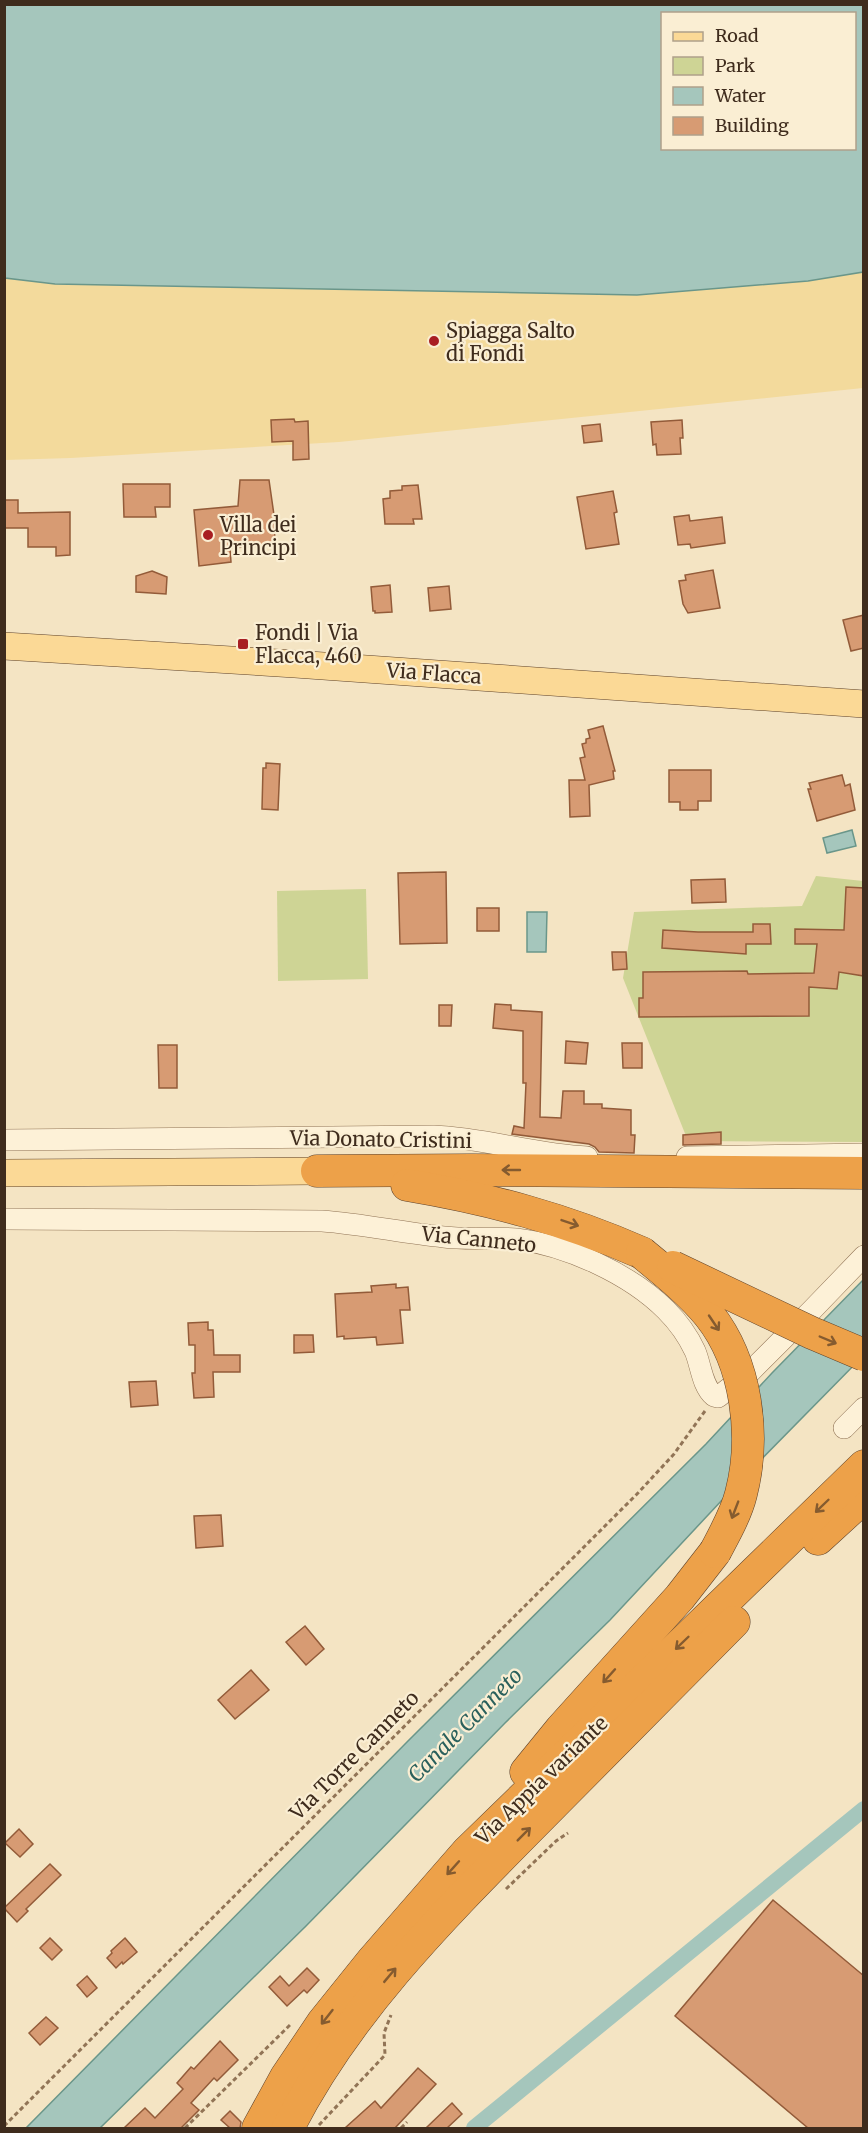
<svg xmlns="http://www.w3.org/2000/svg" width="868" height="2133" viewBox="0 0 868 2133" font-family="Merriweather,serif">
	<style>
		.green { fill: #ced495 }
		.sand { fill: #f3da9c }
		.water { fill: #a5c6bc; stroke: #6a968a; stroke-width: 1.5; fill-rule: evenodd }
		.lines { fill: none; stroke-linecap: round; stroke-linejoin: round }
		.canal { stroke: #a5c6bc; stroke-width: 16 }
		.building { fill: #d79b73; stroke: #935b39; stroke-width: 1.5 }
		.minor-casing { stroke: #917456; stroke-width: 22 }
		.major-casing { stroke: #5e422b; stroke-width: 28 }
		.highway-casing { stroke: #5e422b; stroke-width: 33 }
		.path { stroke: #917456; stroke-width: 3; stroke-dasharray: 4.5 3; stroke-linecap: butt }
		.minor { stroke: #fdf1d7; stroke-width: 21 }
		.major { stroke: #fbd996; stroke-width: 27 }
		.highway { stroke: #eda149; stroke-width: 32 }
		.highway-bridge-casing { stroke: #5e422b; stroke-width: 33; stroke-linecap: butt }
		.highway-bridge { stroke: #eda149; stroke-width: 32 }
		.oneway { stroke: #855b2f }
		.poi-dot { fill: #a81e22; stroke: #faeed3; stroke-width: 2 }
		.labels { text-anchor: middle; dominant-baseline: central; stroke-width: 4.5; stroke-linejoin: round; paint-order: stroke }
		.poi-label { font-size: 20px; fill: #3f2c1d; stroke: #faeed3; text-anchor: start }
		.street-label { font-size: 20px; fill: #3f2c1d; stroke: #faeed3 }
		.water-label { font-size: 21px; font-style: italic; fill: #2a605c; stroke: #faeed3 }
	</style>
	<rect width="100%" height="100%" fill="#f4e4c3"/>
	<g class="green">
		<path d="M 816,876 L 863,881 L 863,1142 L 688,1141 L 623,978 L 634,912 L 802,906 Z"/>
		<path d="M 366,889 L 368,979 L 278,981 L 277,891 Z"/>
	</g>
	<path class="sand" d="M 863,272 L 863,388 L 339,442 L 71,458 L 5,460 L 4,278 L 55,284 L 637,295 L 808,281 Z"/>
	<g class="water">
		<path d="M 5,4 L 863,5 L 863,272 L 808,281 L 637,295 L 55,284 L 5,278 ZM 662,14 L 854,14 L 854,148 L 662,148 Z"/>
		<path d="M 852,830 L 856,846 L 827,853 L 823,838 Z"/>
		<path d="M 527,912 L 547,912 L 546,952 L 527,952 Z"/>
		<path d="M 863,1280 L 863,1356 L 737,1484 L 610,1620 L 505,1723 L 306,1926 L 100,2128 L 26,2128 L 407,1742 L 706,1444 L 772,1373 Z"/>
	</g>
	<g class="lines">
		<path class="canal" d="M 474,2128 L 864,1809"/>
	</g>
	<g class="building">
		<path d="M 294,419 L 295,422 L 308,421 L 309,459 L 293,460 L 293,441 L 272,442 L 271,420 Z"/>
		<path d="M 682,420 L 683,438 L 680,438 L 681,454 L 657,455 L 656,444 L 653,445 L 651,422 Z"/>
		<path d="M 600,424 L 602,441 L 584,443 L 582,426 Z"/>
		<path d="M 240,480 L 269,480 L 274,515 L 275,545 L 230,548 L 231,562 L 199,566 L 194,510 L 238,506 Z"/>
		<path d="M 123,484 L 170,484 L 170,507 L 155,507 L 156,517 L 124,517 Z"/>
		<path d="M 418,485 L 422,519 L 413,519 L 414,524 L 385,524 L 383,499 L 390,498 L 390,491 L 402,490 L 402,486 Z"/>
		<path d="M 613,491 L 617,512 L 614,513 L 619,544 L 586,549 L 577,497 Z"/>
		<path d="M 4,500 L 18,500 L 18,513 L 70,512 L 70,555 L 56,556 L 56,547 L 28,547 L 28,528 L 4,528 Z"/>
		<path d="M 689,515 L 690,521 L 722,517 L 725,543 L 691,548 L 690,544 L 678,545 L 674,517 Z"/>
		<path d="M 713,570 L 720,608 L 688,613 L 683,604 L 679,581 L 686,580 L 685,575 Z"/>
		<path d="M 152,571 L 167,577 L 166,594 L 136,592 L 136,576 Z"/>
		<path d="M 390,585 L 392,612 L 375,613 L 375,611 L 373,611 L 371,587 Z"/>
		<path d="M 449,586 L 451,609 L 430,611 L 428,588 Z"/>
		<path d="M 864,615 L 864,648 L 851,651 L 843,620 Z"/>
		<path d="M 603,726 L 615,771 L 613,771 L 614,779 L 589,785 L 590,816 L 570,817 L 569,780 L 585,780 L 580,758 L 585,757 L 582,744 L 586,743 L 586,739 L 590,738 L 588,730 Z"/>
		<path d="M 266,763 L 280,764 L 278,810 L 262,809 L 263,768 L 266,768 Z"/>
		<path d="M 669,770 L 711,770 L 711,801 L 698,801 L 698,810 L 680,810 L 680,802 L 669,802 Z"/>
		<path d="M 842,775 L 845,786 L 850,784 L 855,810 L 817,821 L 808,789 L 811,789 L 809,783 Z"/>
		<path d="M 446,872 L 447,943 L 400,944 L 398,873 Z"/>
		<path d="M 725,879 L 726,902 L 692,903 L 691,880 Z"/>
		<path d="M 846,887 L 864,888 L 864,976 L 839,972 L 837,989 L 809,987 L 809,1016 L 639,1017 L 639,998 L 643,998 L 643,972 L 747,971 L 748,974 L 814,973 L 817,944 L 795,944 L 795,929 L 844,930 Z"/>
		<rect x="477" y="908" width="22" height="23"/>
		<path d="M 753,924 L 770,924 L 771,944 L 746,944 L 746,954 L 662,948 L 663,930 L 698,932 L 753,932 Z"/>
		<path d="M 612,952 L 626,952 L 627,969 L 613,970 Z"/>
		<path d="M 495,1004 L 511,1005 L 511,1010 L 542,1012 L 540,1117 L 561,1118 L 563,1091 L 584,1091 L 584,1104 L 602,1104 L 602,1108 L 631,1110 L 631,1135 L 635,1135 L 634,1153 L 599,1152 L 595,1147 L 589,1144 L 512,1134 L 514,1126 L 524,1128 L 526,1083 L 523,1083 L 523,1031 L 493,1028 Z"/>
		<path d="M 439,1005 L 452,1005 L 451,1026 L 439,1026 Z"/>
		<path d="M 566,1041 L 588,1043 L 586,1064 L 565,1063 Z"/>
		<path d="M 622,1043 L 642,1043 L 642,1068 L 623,1068 Z"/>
		<path d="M 158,1045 L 177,1045 L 177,1088 L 159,1088 Z"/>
		<path d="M 721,1132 L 721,1144 L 683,1145 L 683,1135 Z"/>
		<path d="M 396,1284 L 396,1288 L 408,1287 L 410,1310 L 400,1310 L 403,1343 L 377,1345 L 376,1337 L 344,1339 L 344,1336 L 337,1337 L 335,1294 L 372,1292 L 371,1286 Z"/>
		<path d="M 208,1322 L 208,1330 L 213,1330 L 214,1355 L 240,1355 L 240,1372 L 213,1372 L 214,1397 L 194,1398 L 192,1373 L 195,1373 L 195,1345 L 189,1345 L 188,1323 Z"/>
		<path d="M 294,1335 L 313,1335 L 314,1352 L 294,1353 Z"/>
		<path d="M 156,1381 L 158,1405 L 131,1407 L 129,1382 Z"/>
		<path d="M 221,1515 L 223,1546 L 196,1548 L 194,1516 Z"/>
		<path d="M 305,1626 L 324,1649 L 306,1665 L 286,1642 Z"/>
		<path d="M 251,1670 L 269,1690 L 235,1719 L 218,1700 Z"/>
		<path d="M 19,1829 L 33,1844 L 20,1857 L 5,1843 Z"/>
		<path d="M 50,1864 L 61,1875 L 26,1909 L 28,1911 L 17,1922 L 4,1908 Z"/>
		<path d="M 773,1900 L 864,1976 L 864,2128 L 808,2128 L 675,2016 Z"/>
		<path d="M 50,1938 L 62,1950 L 52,1960 L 40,1948 Z"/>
		<path d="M 125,1938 L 137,1952 L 123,1964 L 122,1962 L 116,1968 L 107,1958 L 112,1953 L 111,1951 Z"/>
		<path d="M 307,1968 L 319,1980 L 307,1993 L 304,1990 L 287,2006 L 269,1987 L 280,1976 L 289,1986 Z"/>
		<path d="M 87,1976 L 97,1988 L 87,1997 L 77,1985 Z"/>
		<path d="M 46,2017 L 58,2028 L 40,2045 L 29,2033 Z"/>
		<path d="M 220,2041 L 238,2060 L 217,2081 L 214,2078 L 191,2103 L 199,2110 L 181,2128 L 124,2128 L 145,2108 L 155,2118 L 183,2089 L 177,2083 L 191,2067 L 194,2069 Z"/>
		<path d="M 418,2068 L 436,2084 L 395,2128 L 345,2128 L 375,2101 L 381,2108 Z"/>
		<path d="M 452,2103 L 462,2114 L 447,2128 L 426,2128 Z"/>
		<path d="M 230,2111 L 241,2122 L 240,2128 L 230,2128 L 221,2120 Z"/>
	</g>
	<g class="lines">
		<g class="minor-casing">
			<g id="minor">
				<path d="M 4,1140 L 434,1136 C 486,1138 536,1155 587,1157"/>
				<path d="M 687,1157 L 864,1154"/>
				<path d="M 4,1219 L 322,1221 C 363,1224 403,1233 444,1237 C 468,1240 492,1237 516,1239 C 567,1245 630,1274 666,1310 C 678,1322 688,1336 695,1351 C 701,1365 702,1386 714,1396 L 718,1397 L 751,1371 L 812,1310 L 864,1256"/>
				<path d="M 844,1428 L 864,1408"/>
			</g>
		</g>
		<g class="major-casing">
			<g id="major">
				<path d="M 4,646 L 295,664 L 864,704"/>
				<path d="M 4,1173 L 317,1171"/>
			</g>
		</g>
		<g class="highway-casing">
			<g id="highway">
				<path d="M 317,1171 L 472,1170 L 864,1173"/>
				<path d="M 407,1185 C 490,1199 565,1219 642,1253"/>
				<path d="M 818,1539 L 864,1497"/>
				<path d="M 526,1772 L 561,1729 L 680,1597 L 715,1552"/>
				<path d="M 258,2128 L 286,2077 L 323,2022 L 372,1961 L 467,1852 L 864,1466"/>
				<path d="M 288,2128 C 346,2014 436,1923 526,1832 C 595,1762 664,1692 734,1622"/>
			</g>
		</g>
		<g class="path">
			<path d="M 506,1889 L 556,1841 L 568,1833"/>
			<path d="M 319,2125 L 385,2055 L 384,2033 L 391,2015"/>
			<path d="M 4,2126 L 637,1494 L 674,1454 L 705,1411"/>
			<path d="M 185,2128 L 291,2024"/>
			<path d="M 401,2128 L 407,2122"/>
		</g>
		<use href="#minor" class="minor"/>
		<use href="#major" class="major"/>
		<use href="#highway" class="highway"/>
		<g class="highway-bridge-casing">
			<g id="highway-bridge">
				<path d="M 642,1253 C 665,1272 690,1292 709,1315 C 747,1363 756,1436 741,1494 C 736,1514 725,1533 715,1552"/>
				<path d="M 673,1267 L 812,1333 L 864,1355"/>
			</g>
		</g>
		<use href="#highway-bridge" class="highway-bridge"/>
	</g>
	<defs><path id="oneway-shaft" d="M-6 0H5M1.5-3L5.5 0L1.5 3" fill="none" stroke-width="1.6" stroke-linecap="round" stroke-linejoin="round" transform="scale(1.5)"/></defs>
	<g class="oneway">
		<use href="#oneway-shaft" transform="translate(511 1170) rotate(-180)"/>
		<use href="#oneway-shaft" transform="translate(570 1223) rotate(19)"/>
		<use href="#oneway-shaft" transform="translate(714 1323) rotate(56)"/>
		<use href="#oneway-shaft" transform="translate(828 1340) rotate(23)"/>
		<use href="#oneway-shaft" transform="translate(822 1506) rotate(136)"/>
		<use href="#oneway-shaft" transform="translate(735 1510) rotate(111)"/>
		<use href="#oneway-shaft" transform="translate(682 1643) rotate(136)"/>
		<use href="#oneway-shaft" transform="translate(609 1676) rotate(132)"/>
		<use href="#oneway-shaft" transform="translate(524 1834) rotate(-45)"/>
		<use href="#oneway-shaft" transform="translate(453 1868) rotate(132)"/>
		<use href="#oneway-shaft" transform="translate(390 1975) rotate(-50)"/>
		<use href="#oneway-shaft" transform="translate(327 2017) rotate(128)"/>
	</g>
	<g class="poi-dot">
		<circle cx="434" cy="341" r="6"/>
		<circle cx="208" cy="535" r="6"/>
		<rect x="237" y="638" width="12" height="12" rx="3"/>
	</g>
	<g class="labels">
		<g class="poi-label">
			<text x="446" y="330">Spiagga Salto<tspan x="446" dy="23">di Fondi</tspan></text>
			<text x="220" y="524">Villa dei<tspan x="220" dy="23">Principi</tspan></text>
			<text x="255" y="632">Fondi | Via<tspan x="255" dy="23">Flacca, 460</tspan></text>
		</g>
		<g class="street-label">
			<text transform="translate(434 673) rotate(4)">Via Flacca</text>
			<text transform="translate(381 1139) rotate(1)">Via Donato Cristini</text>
			<text transform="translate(479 1239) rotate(6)">Via Canneto</text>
			<text transform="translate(354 1755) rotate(-45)">Via Torre Canneto</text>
			<text transform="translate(541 1780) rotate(-44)">Via Appia variante</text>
		</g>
		<g class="water-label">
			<text transform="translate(465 1725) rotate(-45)">Canale Canneto</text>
		</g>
	</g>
	<rect width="868" height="2133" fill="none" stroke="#3f2c1d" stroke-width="12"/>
	<rect x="661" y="12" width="195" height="138" fill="#faeed3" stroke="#afa08a" stroke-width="1.5"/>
	<rect x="673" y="32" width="30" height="9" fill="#fbd996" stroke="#afa08a" stroke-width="1.5"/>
	<text x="715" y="42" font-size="18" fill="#3f2c1d">Road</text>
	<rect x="673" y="57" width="30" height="18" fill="#ced495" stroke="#afa08a" stroke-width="1.5"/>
	<text x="715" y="72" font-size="18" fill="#3f2c1d">Park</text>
	<rect x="673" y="87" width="30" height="18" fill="#a5c6bc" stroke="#afa08a" stroke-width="1.5"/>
	<text x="715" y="102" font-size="18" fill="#3f2c1d">Water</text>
	<rect x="673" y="117" width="30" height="18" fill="#d79b73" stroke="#afa08a" stroke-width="1.5"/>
	<text x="715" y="132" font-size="18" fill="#3f2c1d">Building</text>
</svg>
